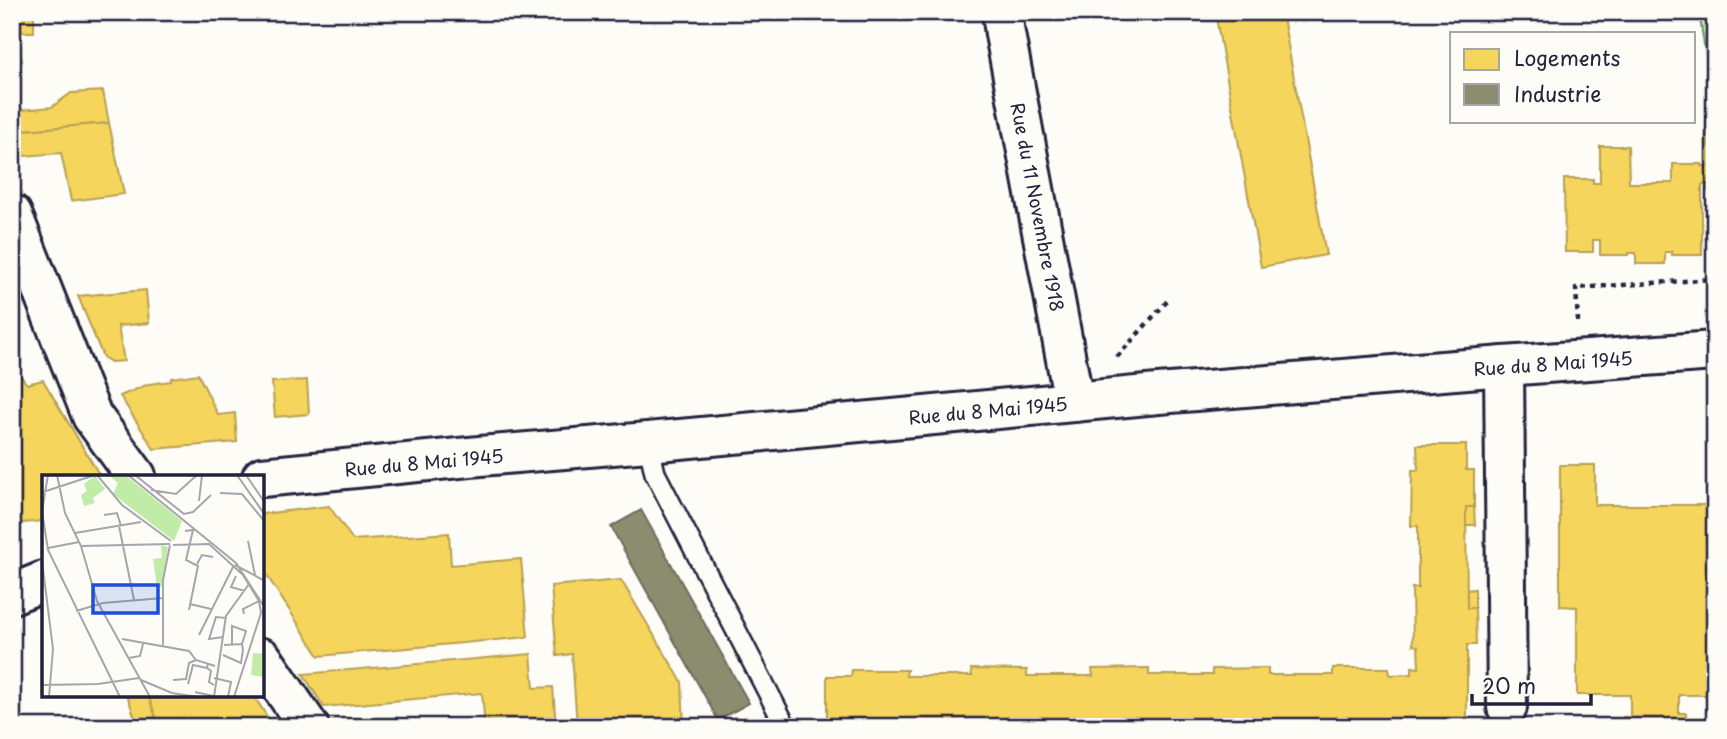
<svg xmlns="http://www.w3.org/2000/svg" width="1727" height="739" viewBox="0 0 1727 739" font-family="'Playpen Sans',sans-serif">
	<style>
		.green { fill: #c1eca8; stroke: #728772; stroke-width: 2 }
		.homes { fill: #f6d55c; stroke: #b69f52; stroke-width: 2 }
		.industry { fill: #8c8c6e; stroke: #6c6c5f; stroke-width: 2 }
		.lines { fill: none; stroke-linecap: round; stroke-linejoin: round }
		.service-casing { stroke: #22223b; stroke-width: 24 }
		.minor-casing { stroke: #22223b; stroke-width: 44 }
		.path { stroke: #22223b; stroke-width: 4.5; stroke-dasharray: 5 5; stroke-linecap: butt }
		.service { stroke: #fdfcf7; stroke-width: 19 }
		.minor { stroke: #fdfcf7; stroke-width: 38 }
		.labels { text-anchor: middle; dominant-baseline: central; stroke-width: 7; stroke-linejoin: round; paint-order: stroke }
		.street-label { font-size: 18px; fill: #22223b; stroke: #fdfcf7 }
		.inset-road { fill: none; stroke: #a5a5ac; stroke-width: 2 }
		.view { fill: #1d4ed8; fill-opacity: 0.15; stroke: #1d4ed8; stroke-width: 3.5 }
		.inset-edge { fill: none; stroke: #22223b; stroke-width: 3.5 }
	</style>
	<rect width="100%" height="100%" fill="#fdfcf7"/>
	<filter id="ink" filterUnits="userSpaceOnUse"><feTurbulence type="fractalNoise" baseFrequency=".0143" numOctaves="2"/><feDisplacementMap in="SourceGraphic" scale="14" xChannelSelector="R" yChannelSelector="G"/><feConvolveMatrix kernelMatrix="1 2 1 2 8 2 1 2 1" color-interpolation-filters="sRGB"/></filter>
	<g filter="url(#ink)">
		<path class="green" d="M 1699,12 L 1715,12 L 1715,57 L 1706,57 Z"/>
		<g class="homes">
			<rect x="12" y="12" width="22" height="20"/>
			<path d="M 1215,12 L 1282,12 L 1326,255 L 1261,267 Z"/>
			<path d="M 12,32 L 15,32 L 22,61 L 12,62 Z"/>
			<path d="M 103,91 L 109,123 L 16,131 L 12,111 L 52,107 L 71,93 Z"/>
			<path d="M 1707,106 L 1715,106 L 1715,191 L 1708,191 L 1708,184 L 1702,185 L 1702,255 L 1672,255 L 1672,252 L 1665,252 L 1665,264 L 1636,264 L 1636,253 L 1628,253 L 1628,255 L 1600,255 L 1600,240 L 1593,240 L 1593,252 L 1565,252 L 1564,179 L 1593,179 L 1593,183 L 1600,183 L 1600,146 L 1628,146 L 1629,183 L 1673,183 L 1673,164 L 1702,164 L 1702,166 L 1708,166 Z"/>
			<path d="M 109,123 L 124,194 L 71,201 L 61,153 L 23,156 L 13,131 Z"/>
			<path d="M 146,290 L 149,323 L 118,326 L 124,361 L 111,362 L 103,357 L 78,296 Z"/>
			<path d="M 16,370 L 27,384 L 43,380 L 100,476 L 44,476 L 44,521 L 12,524 L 12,371 Z"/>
			<path d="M 198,374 L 218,415 L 235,413 L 237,442 L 154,449 L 120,396 L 149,384 L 171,381 L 171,378 Z"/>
			<path d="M 307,380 L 309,414 L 275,417 L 272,382 Z"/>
			<path d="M 1417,445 L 1466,445 L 1466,470 L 1474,470 L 1474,507 L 1466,507 L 1467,608 L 1475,608 L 1476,645 L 1467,645 L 1467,724 L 1389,723 L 1389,727 L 1333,727 L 1333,724 L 1268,724 L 1269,727 L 1149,724 L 1149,727 L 1091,727 L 1091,724 L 1029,724 L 1029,727 L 973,727 L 973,725 L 907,725 L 907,727 L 827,726 L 827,676 L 851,676 L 852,670 L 907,670 L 906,676 L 972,676 L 971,669 L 1027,670 L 1027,676 L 1093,676 L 1092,669 L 1149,668 L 1149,675 L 1212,675 L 1212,669 L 1268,668 L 1268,675 L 1333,675 L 1333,668 L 1389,668 L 1390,675 L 1412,674 L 1412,667 L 1419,668 L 1418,646 L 1413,645 L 1412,588 L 1418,588 L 1418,526 L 1411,526 L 1412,470 L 1418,470 Z"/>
			<path d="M 1560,465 L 1595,465 L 1595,505 L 1715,505 L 1715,695 L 1679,695 L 1679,713 L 1686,713 L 1686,727 L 1623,727 L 1623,717 L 1630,717 L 1630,695 L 1577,695 L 1577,607 L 1560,606 Z"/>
			<path d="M 329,506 L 353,540 L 449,533 L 451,565 L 521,559 L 528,637 L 319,656 L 262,568 L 262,514 Z"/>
			<path d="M 1466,507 L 1474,507 L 1475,525 L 1466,525 Z"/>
			<path d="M 621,580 L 682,682 L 684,727 L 577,727 L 572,654 L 557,656 L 551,586 Z"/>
			<path d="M 1475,589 L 1475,608 L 1467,608 L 1467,590 Z"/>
			<path d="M 531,654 L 534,688 L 553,687 L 556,727 L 485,727 L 482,693 L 324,707 L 303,674 Z"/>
			<path d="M 127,695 L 148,695 L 156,717 L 137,724 Z"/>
			<path d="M 148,695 L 253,695 L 274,727 L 138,727 L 137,724 L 156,717 Z"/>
			<path d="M 354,719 L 360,727 L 338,727 L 333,721 Z"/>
		</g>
		<path class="industry" d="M 641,510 L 749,703 L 718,720 L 611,527 Z"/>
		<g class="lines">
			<g class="service-casing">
				<path id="service" d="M 648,442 L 655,473 L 786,727"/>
			</g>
			<g class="minor-casing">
				<g id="minor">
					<path d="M 1002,12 L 1005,34 L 1074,402"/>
					<path d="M 12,214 L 92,416 L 136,476"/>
					<path d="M 1504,366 L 1507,707"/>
					<path d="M 262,477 L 480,456 L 648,442 L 1158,394 L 1504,366 L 1715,351"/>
					<path d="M 12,594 L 44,581"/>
					<path d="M 262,658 L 309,727"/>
				</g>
			</g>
			<g class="path">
				<path d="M 1578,322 L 1576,288 L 1715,279"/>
				<path d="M 1117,357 L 1170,298"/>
			</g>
			<use href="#service" class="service"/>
			<use href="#minor" class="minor"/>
		</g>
	</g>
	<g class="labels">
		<g class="street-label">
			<text transform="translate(1038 207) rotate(79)">Rue du 11 Novembre 1918</text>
			<text transform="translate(1553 363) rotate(-4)">Rue du 8 Mai 1945</text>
			<text transform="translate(988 410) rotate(-5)">Rue du 8 Mai 1945</text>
			<text transform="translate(424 462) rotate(-5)">Rue du 8 Mai 1945</text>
		</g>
	</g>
	<g transform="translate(42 475)">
		<rect width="222" height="222" fill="#fdfcf7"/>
		<path d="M 66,0 L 83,0 L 140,46 L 132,66 L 71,19 L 76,8 ZM 53,1 L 63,14 L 51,23 L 53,28 L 42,31 L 39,20 L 45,16 L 42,9 ZM 119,70 L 126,72 L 120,112 L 115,112 L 111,84 L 120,83 ZM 211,178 L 222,179 L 222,202 L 209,200 Z" fill="#c1eca8"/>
		<path class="inset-road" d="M 6,0 L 0,36 L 6,75 L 78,222M 15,0 L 23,38 L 39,71 L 55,126 L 108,222M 55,0 L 80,30 L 129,66M 86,0 L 194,88 L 223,133M 93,0 L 142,39 L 151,37 L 169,20M 195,0 L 223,40M 204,0 L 223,28M 109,15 L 134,19 L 155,0M 1,17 L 53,0M 178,18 L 200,19 L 223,47M 157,26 L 160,0M 62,40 L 75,38 L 79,51M 77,51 L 92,125M 143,56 L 151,55 L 144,85 L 156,91 L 147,135M 33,58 L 99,47M 206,66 L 213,100M 131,70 L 167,69 L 201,100 L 217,126 L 219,138 L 192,222M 39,71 L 128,69M 6,73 L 37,67M 0,86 L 11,174 L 7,222M 155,89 L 160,80 L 171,82M 193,90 L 223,106M 194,101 L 189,112 L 203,116M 148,129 L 169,134M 34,136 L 61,128 L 121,123M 202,139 L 201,134 L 217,126M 157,160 L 192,90M 181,162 L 167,164 L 174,142 L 184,143M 80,164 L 147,176 L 154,185 L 173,191M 121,170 L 121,105 L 128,70M 190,170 L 190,151 L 204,156 L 200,169M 181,180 L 199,188 L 201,175 L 200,169 L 182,170M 87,183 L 98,181 L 101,169M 165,193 L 169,196 L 167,207 L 172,210M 172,203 L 189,207 L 186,222M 99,205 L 130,218 L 156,222M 131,205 L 144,204 L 147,188 L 154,185M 146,209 L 151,190 L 165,193 L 166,188M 0,210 L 56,209 L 97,203M 153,217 L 176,222M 172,222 L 184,141 L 207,109"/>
		<path class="view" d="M 51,110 L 116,110 L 116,138 L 51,138 Z"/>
		<rect width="222" height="222" class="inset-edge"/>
	</g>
	<rect width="1727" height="739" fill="none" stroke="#fdfcf7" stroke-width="42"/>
	<rect x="21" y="21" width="1685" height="697" fill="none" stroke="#22223b" stroke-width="2.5" filter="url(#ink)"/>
	<rect x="1450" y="32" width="245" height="91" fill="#fdfcf7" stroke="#a5a5ac" stroke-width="2"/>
	<rect x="1464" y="49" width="35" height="21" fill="#f6d55c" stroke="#a5a5ac" stroke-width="2"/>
	<text x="1514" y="66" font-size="21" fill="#22223b">Logements</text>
	<rect x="1464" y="84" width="35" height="21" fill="#8c8c6e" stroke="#a5a5ac" stroke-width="2"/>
	<text x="1514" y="102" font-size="21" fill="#22223b">Industrie</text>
	<path d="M1472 694v10h119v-10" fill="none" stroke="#22223b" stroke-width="3.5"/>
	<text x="1482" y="694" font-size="21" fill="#22223b" stroke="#fdfcf7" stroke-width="5" paint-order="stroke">20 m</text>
</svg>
